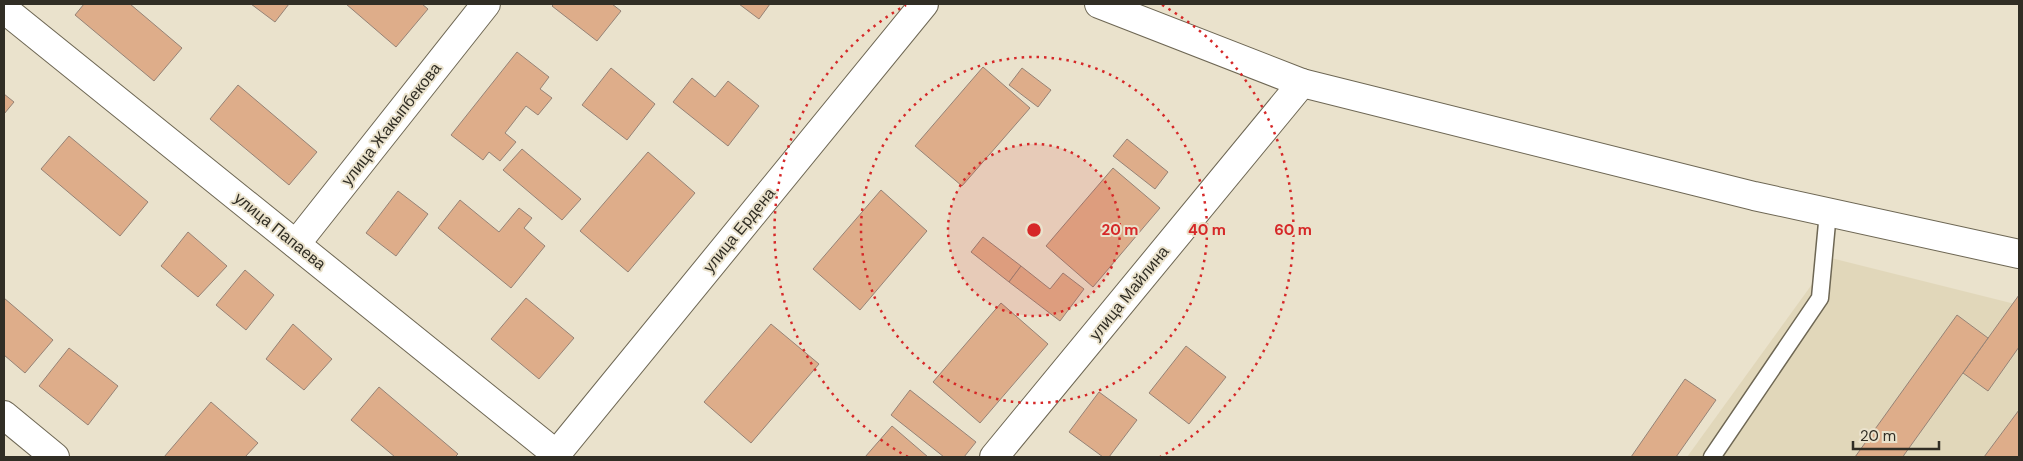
<svg xmlns="http://www.w3.org/2000/svg" width="2023" height="461" viewBox="0 0 2023 461" font-family="'DM Sans',sans-serif">
	<style>
		.built { fill: #e1d7ba }
		.building { fill: #dead8a; stroke: #968376 }
		.lines { fill: none; stroke-linecap: round; stroke-linejoin: round }
		.service-casing { stroke: #6e6754; stroke-width: 19 }
		.minor-casing { stroke: #6e6754; stroke-width: 30 }
		.tertiary-casing { stroke: #6e6754; stroke-width: 30 }
		.service { stroke: #fff; stroke-width: 16 }
		.minor { stroke: #fff; stroke-width: 28 }
		.tertiary { stroke: #fff; stroke-width: 28 }
		.ring { fill: none; stroke: #d62828; stroke-width: 2.5; stroke-dasharray: 2.5 5 }
		.labels { text-anchor: middle; dominant-baseline: central; stroke-width: 4; stroke-linejoin: round; paint-order: stroke }
		.street-label { font-size: 16px; fill: #312e25; stroke: #eae2cc }
		.centre { fill: #d62828; stroke: #eae2cc; stroke-width: 2.5 }
		.ring-label { font-size: 15px; text-anchor: middle; font-weight: bold; fill: #d62828; stroke: #eae2cc; stroke-width: 4; stroke-linejoin: round; paint-order: stroke }
	</style>
	<rect width="100%" height="100%" fill="#eae2cc"/>
	<path class="built" d="M 1831,258 L 2019,305 L 2019,457 L 1687,457 Z"/>
	<g class="building">
		<path d="M 84,4 L 130,4 L 182,48 L 154,81 L 75,15 Z"/>
		<path d="M 251,4 L 289,4 L 275,22 Z"/>
		<path d="M 346,4 L 422,4 L 428,9 L 396,47 Z"/>
		<path d="M 554,4 L 612,4 L 621,11 L 597,41 L 552,6 Z"/>
		<path d="M 739,4 L 770,4 L 759,19 Z"/>
		<path d="M 517,52 L 549,77 L 540,89 L 552,98 L 538,115 L 526,106 L 505,133 L 516,142 L 500,161 L 489,152 L 483,160 L 451,135 Z"/>
		<path d="M 983,67 L 1030,108 L 962,186 L 915,146 Z"/>
		<path d="M 611,68 L 655,104 L 627,140 L 582,105 Z"/>
		<path d="M 1022,68 L 1051,90 L 1038,107 L 1009,85 Z"/>
		<path d="M 692,78 L 715,97 L 728,81 L 759,106 L 728,146 L 673,102 Z"/>
		<path d="M 238,85 L 317,152 L 289,185 L 210,119 Z"/>
		<path d="M 4,94 L 14,102 L 4,114 Z"/>
		<path d="M 69,136 L 148,202 L 120,236 L 41,169 Z"/>
		<path d="M 1127,139 L 1168,172 L 1155,189 L 1113,156 Z"/>
		<path d="M 522,149 L 581,199 L 562,220 L 503,170 Z"/>
		<path d="M 648,152 L 695,193 L 628,272 L 580,231 Z"/>
		<path d="M 1113,168 L 1160,208 L 1093,287 L 1046,246 Z"/>
		<path d="M 881,190 L 927,231 L 860,310 L 813,269 Z"/>
		<path d="M 398,191 L 428,214 L 396,256 L 366,233 Z"/>
		<path d="M 460,200 L 499,232 L 519,208 L 532,218 L 524,228 L 545,246 L 511,288 L 438,228 Z"/>
		<path d="M 188,232 L 227,266 L 198,297 L 161,266 Z"/>
		<path d="M 983,237 L 1021,266 L 1009,282 L 971,252 Z"/>
		<path d="M 1021,266 L 1050,289 L 1063,273 L 1084,289 L 1060,321 L 1009,282 Z"/>
		<path d="M 245,270 L 274,295 L 246,330 L 216,305 Z"/>
		<path d="M 2019,295 L 2019,347 L 1988,391 L 1963,373 Z"/>
		<path d="M 4,298 L 53,340 L 25,373 L 4,355 Z"/>
		<path d="M 526,298 L 574,338 L 539,379 L 491,339 Z"/>
		<path d="M 1001,303 L 1048,344 L 980,423 L 933,382 Z"/>
		<path d="M 1957,315 L 1988,338 L 1904,455 L 1903,457 L 1855,457 Z"/>
		<path d="M 293,324 L 332,359 L 304,390 L 266,359 Z"/>
		<path d="M 771,324 L 819,364 L 751,443 L 704,402 Z"/>
		<path d="M 1186,346 L 1226,377 L 1189,424 L 1149,393 Z"/>
		<path d="M 69,348 L 118,386 L 88,425 L 39,386 Z"/>
		<path d="M 1685,379 L 1716,400 L 1676,457 L 1631,457 Z"/>
		<path d="M 379,387 L 458,454 L 455,457 L 395,457 L 351,420 Z"/>
		<path d="M 910,390 L 976,442 L 964,457 L 944,457 L 891,415 Z"/>
		<path d="M 1099,392 L 1137,420 L 1109,457 L 1103,457 L 1069,432 Z"/>
		<path d="M 211,402 L 258,443 L 245,457 L 164,457 Z"/>
		<path d="M 2019,410 L 2019,457 L 1984,457 Z"/>
		<path d="M 892,426 L 928,457 L 865,457 Z"/>
	</g>
	<g class="lines">
		<g class="service-casing">
			<path id="service" d="M 1712,457 L 1820,298 L 1828,212"/>
		</g>
		<g class="minor-casing">
			<g id="minor">
				<path d="M 1099,4 L 1302,83 L 1754,196 L 2019,254"/>
				<path d="M 4,9 L 556,454"/>
				<path d="M 296,244 L 486,4"/>
				<path d="M 4,415 L 55,457"/>
				<path d="M 994,457 L 1302,83"/>
			</g>
		</g>
		<g class="tertiary-casing">
			<path id="tertiary" d="M 554,457 L 924,4"/>
		</g>
		<use href="#service" class="service"/>
		<use href="#minor" class="minor"/>
		<use href="#tertiary" class="tertiary"/>
	</g>
	<circle cx="1034" cy="230" r="86" fill="#d62828" fill-opacity=".12"/>
	<g class="ring">
		<circle cx="1034" cy="230" r="86"/>
		<circle cx="1034" cy="230" r="173"/>
		<path d="M908 457A259 259 0 0 1 906 5M1162 5A259 259 0 0 1 1160 457"/>
	</g>
	<g class="labels">
		<g class="street-label">
			<text transform="translate(391 124) rotate(-52)">улица Жакыпбекова</text>
			<text transform="translate(739 230) rotate(-51)">улица Ердена</text>
			<text transform="translate(280 231) rotate(39)">улица Папаева</text>
			<text transform="translate(1129 293) rotate(-51)">улица Майлина</text>
		</g>
	</g>
	<circle cx="1034" cy="230" r="8" class="centre"/>
	<g class="ring-label">
		<text x="1120" y="235">20 m</text>
		<text x="1207" y="235">40 m</text>
		<text x="1293" y="235">60 m</text>
	</g>
	<rect width="2023" height="461" fill="none" stroke="#312e25" stroke-width="10"/>
	<path d="M1853 441v8h86v-8" fill="none" stroke="#312e25" stroke-width="2.5"/>
	<text x="1860" y="441" font-size="15" fill="#312e25" stroke="#eae2cc" stroke-width="4" paint-order="stroke">20 m</text>
</svg>
